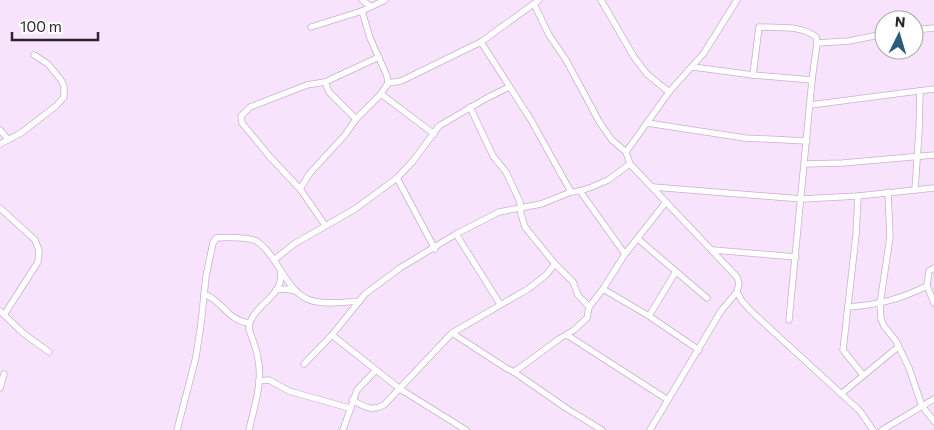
<svg xmlns="http://www.w3.org/2000/svg" width="934" height="430" viewBox="0 0 934 430" font-family="Commissioner,sans-serif">
	<style>
		.lines { fill: none; stroke-linecap: round; stroke-linejoin: round }
		.minor-casing { stroke: #c9b0cd; stroke-width: 7 }
		.minor { stroke: #fff; stroke-width: 5.5 }
	</style>
	<rect width="100%" height="100%" fill="#f7e3fb"/>
	<g class="lines">
		<g class="minor-casing">
			<g id="minor">
				<path d="M 362,0 L 370,6"/>
				<path d="M 601,0 L 634,57 L 647,74 L 669,92"/>
				<path d="M 534,4 L 549,35 L 566,60 L 600,123 L 612,140 L 626,152 L 630,164 L 737,277 L 739,283 L 737,292 L 742,301 L 752,312 L 860,411 L 873,430"/>
				<path d="M 362,11 L 370,38 L 387,76 L 388,83"/>
				<path d="M 311,27 L 362,11 L 385,0"/>
				<path d="M 914,30 L 934,28"/>
				<path d="M 481,42 L 531,120 L 571,192"/>
				<path d="M 693,67 L 753,75 L 812,80"/>
				<path d="M 753,75 L 759,27 C 778,28 801,25 816,37 L 817,43 L 849,41 L 884,34"/>
				<path d="M 325,82 L 329,92 L 356,119"/>
				<path d="M 381,94 L 434,134"/>
				<path d="M 810,105 L 934,89"/>
				<path d="M 470,107 L 493,156 L 506,172 L 520,202 L 521,214 L 525,227 L 555,264 L 573,282 L 578,295 L 589,307"/>
				<path d="M 647,123 L 745,138 L 807,141"/>
				<path d="M 0,130 L 8,139"/>
				<path d="M 0,144 L 21,133 L 56,106 L 64,97 L 64,86 L 61,80 L 48,64 L 34,55"/>
				<path d="M 626,152 L 669,92 L 704,53 L 737,0"/>
				<path d="M 805,164 L 843,163 L 934,155"/>
				<path d="M 397,178 L 435,249"/>
				<path d="M 653,187 L 802,199 L 858,196 L 934,188"/>
				<path d="M 300,189 L 310,173 L 345,135 L 356,119 L 381,94 L 388,83 L 401,81 L 481,42 L 539,0"/>
				<path d="M 915,190 L 919,131 L 920,91"/>
				<path d="M 580,191 L 625,254"/>
				<path d="M 888,192 L 890,237 L 880,304 L 881,319 L 884,326 L 896,341 L 909,368 L 922,406 L 934,421"/>
				<path d="M 858,196 L 856,235 L 843,350 L 863,375"/>
				<path d="M 0,208 L 35,240 L 39,250 L 38,262 L 4,315"/>
				<path d="M 325,225 L 300,189 L 270,157 L 242,123 L 241,116 L 250,107 L 307,85 L 325,82 L 379,57"/>
				<path d="M 456,234 L 500,304"/>
				<path d="M 638,239 L 707,298"/>
				<path d="M 713,250 L 796,257"/>
				<path d="M 274,260 L 294,244 L 355,209 L 397,178 L 413,161 L 439,126 L 485,99 L 509,87"/>
				<path d="M 927,286 L 934,303"/>
				<path d="M 603,289 L 649,316 L 699,350"/>
				<path d="M 276,290 L 286,289 L 296,291"/>
				<path d="M 204,294 C 223,301 227,320 249,323"/>
				<path d="M 848,307 C 879,305 900,299 927,286 L 929,271 L 934,268"/>
				<path d="M 0,311 L 23,333 L 49,352"/>
				<path d="M 649,316 L 675,273"/>
				<path d="M 789,320 L 812,80 L 817,43"/>
				<path d="M 452,333 L 506,368 L 514,372 L 566,408 L 602,430"/>
				<path d="M 332,335 L 400,389 L 466,430"/>
				<path d="M 567,335 L 668,400"/>
				<path d="M 304,364 L 332,335 L 365,294 L 400,268 L 456,234 L 499,212 L 541,204 L 571,192 L 580,191 L 592,187 L 608,180 L 630,164"/>
				<path d="M 514,372 L 559,339 L 574,330 L 587,318 L 589,307 L 603,289 L 625,254 L 666,202"/>
				<path d="M 259,381 L 269,380 L 289,391 L 349,408"/>
				<path d="M 0,388 L 4,374"/>
				<path d="M 841,394 L 898,347"/>
				<path d="M 352,400 C 363,406 371,412 384,405 L 452,333 L 528,289 L 546,275 L 555,264"/>
				<path d="M 177,430 L 196,357 L 201,324 L 206,276 L 213,243 L 216,238 C 226,237 251,237 258,242 C 279,257 286,294 313,301 C 328,305 344,302 360,301"/>
				<path d="M 249,430 C 254,407 263,383 258,359 C 257,349 252,339 249,329 C 249,310 275,299 279,285 C 281,282 280,277 281,273"/>
				<path d="M 343,430 L 357,390 L 376,370"/>
				<path d="M 650,430 L 721,311 L 737,292"/>
				<path d="M 882,430 L 934,399"/>
			</g>
		</g>
		<use href="#minor" class="minor"/>
	</g>
	<g transform="translate(899 35) rotate(5)"><circle r="24" fill="#ffffff" stroke="#aba7ab"/>
	<path d="M0-4L9 19L0 12L-9 19Z" fill="#2b5c7a"/>
	<text y="-8" font-size="14" font-weight="bold" text-anchor="middle" fill="#2d232e">N</text>
	</g>
	<path d="M12 32v8h86v-8" fill="none" stroke="#2d232e" stroke-width="2.5"/>
	<text x="20" y="32" font-size="15" fill="#2d232e" stroke="#ffffff" stroke-width="4" paint-order="stroke">100 m</text>
</svg>
